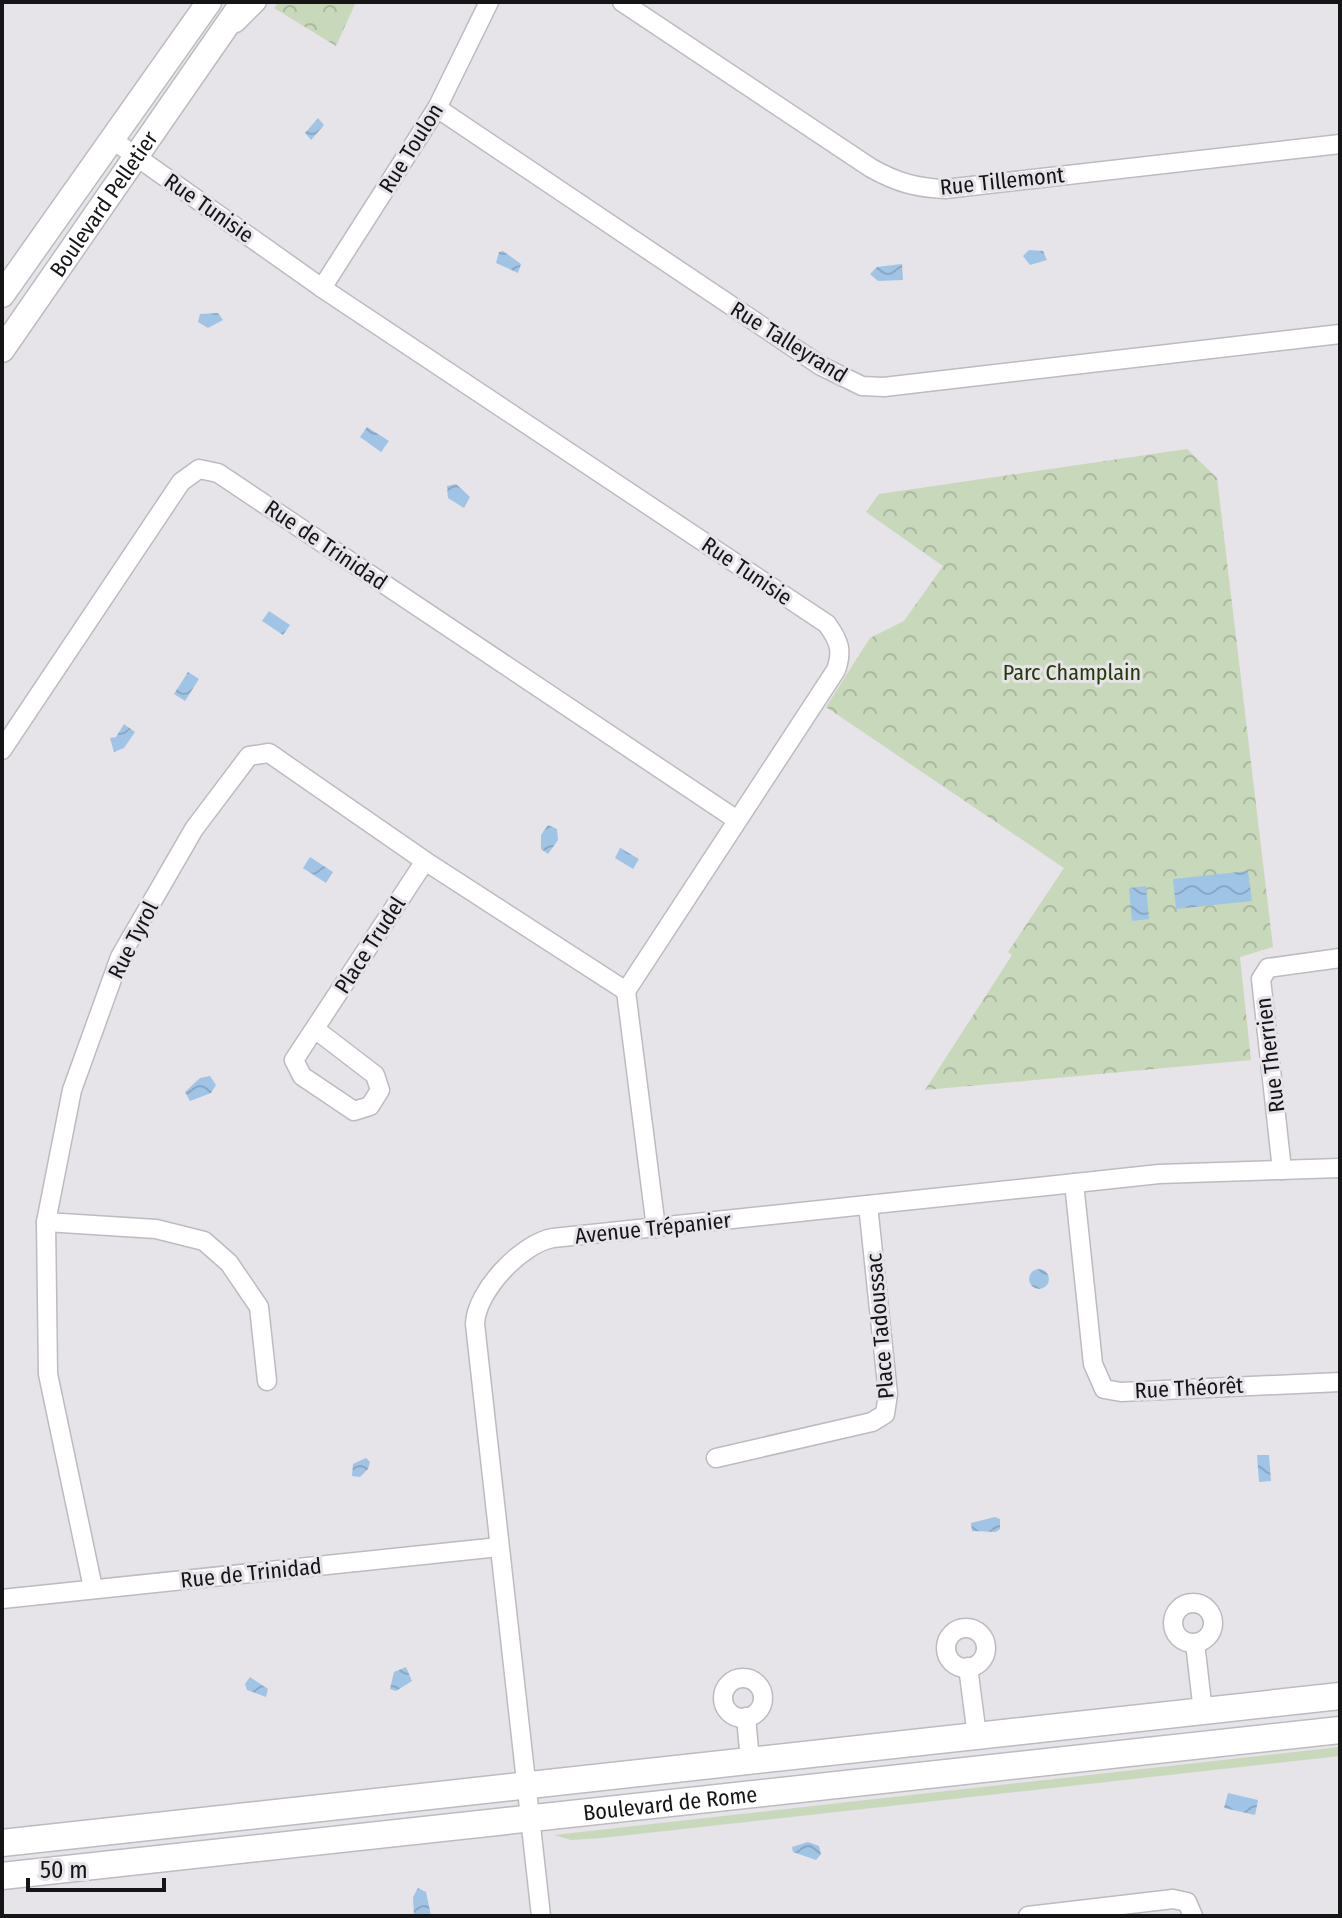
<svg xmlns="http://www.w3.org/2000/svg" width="1342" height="1918" viewBox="0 0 1342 1918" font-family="'Fira Sans Condensed',sans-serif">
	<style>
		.grass { fill: #c8d8ba }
		.forest { fill: url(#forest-crowns) }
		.water { fill: url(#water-waves) }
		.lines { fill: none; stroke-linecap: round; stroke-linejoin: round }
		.minor-casing { stroke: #bdbac0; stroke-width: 21 }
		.tertiary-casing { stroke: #bdbac0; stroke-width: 27 }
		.secondary-casing { stroke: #bdbac0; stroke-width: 29 }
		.minor { stroke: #fff; stroke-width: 18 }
		.tertiary { stroke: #fff; stroke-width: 24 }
		.secondary { stroke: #fff; stroke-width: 26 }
		.labels { text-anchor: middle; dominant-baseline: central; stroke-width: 6; stroke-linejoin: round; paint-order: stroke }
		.street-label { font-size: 22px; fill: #151416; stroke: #e6e3e9 }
		.park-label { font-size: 22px; fill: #25390b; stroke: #e6e3e9 }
	</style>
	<defs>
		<pattern id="forest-crowns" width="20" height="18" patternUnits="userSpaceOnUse" patternTransform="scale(2)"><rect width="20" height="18" fill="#c8d8ba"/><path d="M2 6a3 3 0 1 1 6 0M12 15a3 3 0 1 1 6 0" fill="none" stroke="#abb89f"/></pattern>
		<pattern id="water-waves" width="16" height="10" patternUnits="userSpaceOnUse" patternTransform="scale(2)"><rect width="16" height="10" fill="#a0c4e6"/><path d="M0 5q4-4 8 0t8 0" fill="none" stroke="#89a8c5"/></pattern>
	</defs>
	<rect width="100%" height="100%" fill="#e6e3e9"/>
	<path class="grass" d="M 1340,1747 L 1340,1756 L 602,1838 L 571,1840 L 554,1835 Z"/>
	<g class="forest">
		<path d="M 279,2 L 356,2 L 336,46 L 274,8 Z"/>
		<path d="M 1187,449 L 1217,478 L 1273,947 L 1240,957 L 1251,1060 L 925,1090 L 1012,955 L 1008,952 L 1064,868 L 826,707 L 870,638 L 904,621 L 943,566 L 866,512 L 879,494 Z"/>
	</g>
	<g class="water">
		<path d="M 318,118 L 324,125 L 311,140 L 305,133 Z"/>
		<path d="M 1029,250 L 1043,251 L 1047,260 L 1030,265 L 1023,256 Z"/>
		<path d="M 503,251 L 521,264 L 518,273 L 496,263 L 499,252 Z"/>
		<path d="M 902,264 L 903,280 L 878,281 L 870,274 L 877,267 Z"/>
		<path d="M 218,313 L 223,320 L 208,328 L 198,322 L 200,314 Z"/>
		<path d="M 367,427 L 389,441 L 381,452 L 360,437 Z"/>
		<path d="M 456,484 L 470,497 L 464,508 L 448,498 L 447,486 Z"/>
		<path d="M 269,611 L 290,625 L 283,635 L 262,621 Z"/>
		<path d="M 188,672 L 199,679 L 185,701 L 174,694 Z"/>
		<path d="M 124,724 L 135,732 L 124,748 L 114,752 L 110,738 L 116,737 Z"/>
		<path d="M 548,825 L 557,829 L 558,840 L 548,854 L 541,849 L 541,835 Z"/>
		<path d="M 620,848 L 639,859 L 633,869 L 615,858 Z"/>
		<path d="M 310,857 L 333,872 L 326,883 L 303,868 Z"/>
		<path d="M 1248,871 L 1252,901 L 1176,909 L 1173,879 Z"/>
		<path d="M 1146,886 L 1149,919 L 1132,921 L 1129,888 Z"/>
		<path d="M 210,1076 L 216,1085 L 211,1093 L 190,1101 L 185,1092 L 200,1078 Z"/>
		<circle cx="1039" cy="1279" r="10"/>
		<path d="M 1257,1455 L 1269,1455 L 1271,1481 L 1259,1482 Z"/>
		<path d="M 366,1458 L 370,1462 L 368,1469 L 360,1477 L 352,1476 L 353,1464 Z"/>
		<path d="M 995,1517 L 1000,1519 L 1000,1529 L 996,1532 L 972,1531 L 971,1523 Z"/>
		<path d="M 406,1667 L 412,1681 L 396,1691 L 390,1689 L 394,1672 Z"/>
		<path d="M 250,1677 L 268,1689 L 266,1697 L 247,1690 L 245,1684 Z"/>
		<path d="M 1228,1793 L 1258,1800 L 1255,1815 L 1224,1808 Z"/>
		<path d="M 808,1842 L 819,1846 L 821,1854 L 816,1860 L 793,1852 L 792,1847 Z"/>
		<path d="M 418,1888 L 426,1892 L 431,1916 L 414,1916 L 413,1897 Z"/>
	</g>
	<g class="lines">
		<g class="minor-casing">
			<g id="minor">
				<path d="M 622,2 L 871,168 C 896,182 916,188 945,189 L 1340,144"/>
				<path d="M 236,23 L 257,2"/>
				<path d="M 437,108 L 821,366 L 862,386 L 884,387 L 1340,334"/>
				<path d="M 110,138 L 322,288 L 827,624 C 839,641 843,650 836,670 L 626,991 L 656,1228"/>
				<path d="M 322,288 L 437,108 L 489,2"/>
				<path d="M 2,750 L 181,482 L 199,469 L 218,473 L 737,820"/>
				<path d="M 315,1029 L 375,1075 L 380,1090 L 370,1106 L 354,1111 L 302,1076 L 294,1060 L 425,861"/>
				<path d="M 1282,1170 L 1261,979 L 1268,968 L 1340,958"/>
				<path d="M 1074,1183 L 1093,1364 L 1104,1389 L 1121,1392 L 1340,1382"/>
				<path d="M 46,1222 L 156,1229 L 204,1241 L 229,1263 L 259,1307 L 267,1381"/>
				<path d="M 716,1458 L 872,1422 L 885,1414 L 888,1394 L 868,1205"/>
				<path d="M 93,1588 L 48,1374 L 46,1222 L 72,1090 L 120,957 L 194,829 L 249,756 L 269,753 L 425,861 L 626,991"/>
				<path d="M 2,1599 L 499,1547"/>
				<circle cx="1193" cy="1623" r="20"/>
				<circle cx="966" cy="1648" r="20"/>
				<path d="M 1195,1643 L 1203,1712"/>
				<path d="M 968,1667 L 977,1736"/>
				<circle cx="743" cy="1698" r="20"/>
				<path d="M 746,1717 L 750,1761"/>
				<path d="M 541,1916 L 475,1324 C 476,1291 522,1243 553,1238 L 1094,1181 L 1159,1174 L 1340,1168"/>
				<path d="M 1028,1916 L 1173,1899 L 1187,1902 L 1193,1916"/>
			</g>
		</g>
		<g class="tertiary-casing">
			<g id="tertiary">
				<path d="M 2,295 L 209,2"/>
				<path id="s1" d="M 2,350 L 243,2"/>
			</g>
		</g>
		<g class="secondary-casing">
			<g id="secondary">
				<path d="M 2,1843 L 1340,1696"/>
				<path id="s2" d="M 2,1876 L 1340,1730"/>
			</g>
		</g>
		<use href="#minor" class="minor"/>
		<use href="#tertiary" class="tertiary"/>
		<use href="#secondary" class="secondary"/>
	</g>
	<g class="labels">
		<g class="street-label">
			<text transform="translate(411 148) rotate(-58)">Rue Toulon</text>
			<text transform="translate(1002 181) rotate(-6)">Rue Tillemont</text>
			<text stroke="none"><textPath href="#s1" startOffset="178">Boulevard Pelletier</textPath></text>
			<text transform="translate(209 208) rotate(35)">Rue Tunisie</text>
			<text transform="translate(789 342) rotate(32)">Rue Talleyrand</text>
			<text transform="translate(326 545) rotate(34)">Rue de Trinidad</text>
			<text transform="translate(747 571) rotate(34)">Rue Tunisie</text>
			<text transform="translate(133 940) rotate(-63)">Rue Tyrol</text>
			<text transform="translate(370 945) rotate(-57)">Place Trudel</text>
			<text transform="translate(1270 1055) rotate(-97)">Rue Therrien</text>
			<text transform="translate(653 1228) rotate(-6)">Avenue Trépanier</text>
			<text transform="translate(880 1326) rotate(-95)">Place Tadoussac</text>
			<text transform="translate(1189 1388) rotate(-3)">Rue Théorêt</text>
			<text transform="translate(251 1573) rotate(-6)">Rue de Trinidad</text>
			<text stroke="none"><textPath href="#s2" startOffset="672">Boulevard de Rome</textPath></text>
		</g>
		<g class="park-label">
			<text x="1072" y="672">Parc Champlain</text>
		</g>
	</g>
	<rect width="1342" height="1918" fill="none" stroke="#151416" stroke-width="8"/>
	<path d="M28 1878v12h136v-12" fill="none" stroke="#151416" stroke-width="4"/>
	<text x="40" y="1878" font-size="24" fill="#151416" stroke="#e6e3e9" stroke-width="6" paint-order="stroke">50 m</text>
</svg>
